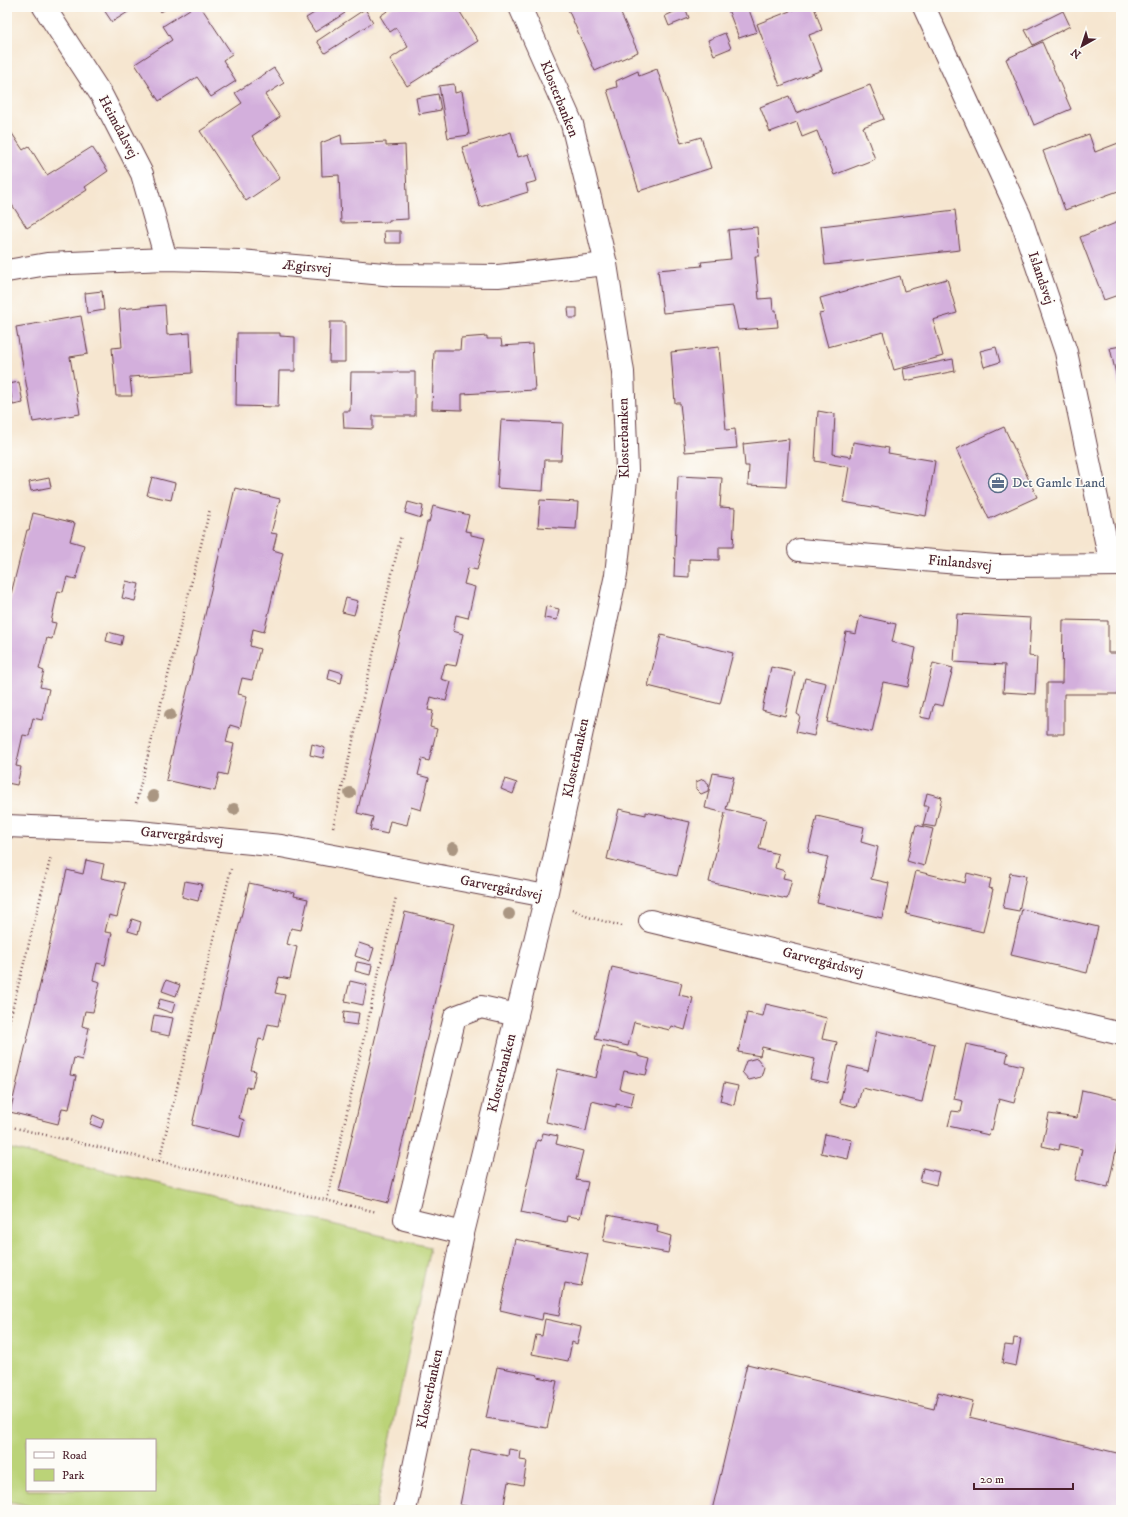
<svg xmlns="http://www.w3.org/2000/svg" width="1128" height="1517" viewBox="0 0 1128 1517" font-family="'IM FELL DW Pica',serif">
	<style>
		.green { fill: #bbd378; stroke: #827952; fill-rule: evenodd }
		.building { fill: #d3afdc }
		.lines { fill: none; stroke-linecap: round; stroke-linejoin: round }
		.minor-casing { stroke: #643d44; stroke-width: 24 }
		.path { stroke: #643d44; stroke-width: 2.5; stroke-dasharray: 1 3; stroke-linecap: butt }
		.minor { stroke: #fff; stroke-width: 22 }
		.tree { fill: #aa9682 }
		.labels { text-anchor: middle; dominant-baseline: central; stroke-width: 3; stroke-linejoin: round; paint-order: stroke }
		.street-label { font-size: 14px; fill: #4a1f2b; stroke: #fdfcf7 }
		.service-label { font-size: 14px; fill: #4e5e75; stroke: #fdfcf7; text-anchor: start }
	</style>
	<rect width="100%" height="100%" fill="#fdfcf7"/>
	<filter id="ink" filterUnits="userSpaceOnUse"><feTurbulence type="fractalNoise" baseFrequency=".025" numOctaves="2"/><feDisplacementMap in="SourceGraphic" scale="8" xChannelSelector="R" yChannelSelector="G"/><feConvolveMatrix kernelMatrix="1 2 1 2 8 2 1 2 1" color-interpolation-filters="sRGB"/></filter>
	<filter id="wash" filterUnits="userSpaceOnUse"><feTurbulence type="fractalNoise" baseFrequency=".012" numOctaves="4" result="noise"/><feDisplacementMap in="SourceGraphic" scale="16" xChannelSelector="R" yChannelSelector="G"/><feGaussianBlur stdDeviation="0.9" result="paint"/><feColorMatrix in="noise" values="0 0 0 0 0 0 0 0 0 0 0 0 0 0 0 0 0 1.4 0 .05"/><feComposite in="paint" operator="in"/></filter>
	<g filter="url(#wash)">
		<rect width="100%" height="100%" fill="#f6e6d0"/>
		<path class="green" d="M 7,1148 L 430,1247 L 376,1510 L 50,1510 L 7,1501 ZM 27,1440 L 155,1440 L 155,1490 L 27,1490 Z"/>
		<g id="blocks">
			<g class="building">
				<path d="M 102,7 L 136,7 L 112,22 Z"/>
				<path d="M 158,7 L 169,7 L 161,12 Z"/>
				<path d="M 193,7 L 201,7 L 232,54 L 223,60 L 236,81 L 211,97 L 197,77 L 159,101 L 135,64 L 172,40 L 163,26 Z"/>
				<path d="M 324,7 L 341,7 L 345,13 L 315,32 L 306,18 Z"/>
				<path d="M 393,7 L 418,7 L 419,9 L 422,7 L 457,7 L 478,41 L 407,86 L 390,59 L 408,47 L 396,28 L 390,32 L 380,16 Z"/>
				<path d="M 567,7 L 618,7 L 638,52 L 595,71 Z"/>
				<path d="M 685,7 L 689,18 L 669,26 L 665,16 Z"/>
				<path d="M 727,7 L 748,7 L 757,32 L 739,38 Z"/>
				<path d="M 800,7 L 814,7 L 822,30 L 809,35 L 822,70 L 780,86 L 757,24 Z"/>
				<path d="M 365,9 L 373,22 L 325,53 L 317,41 Z"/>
				<path d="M 1063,11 L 1070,26 L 1033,45 L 1025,30 Z"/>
				<path d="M 725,33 L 731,48 L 714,55 L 708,40 Z"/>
				<path d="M 1042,42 L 1071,109 L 1034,125 L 1006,59 Z"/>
				<path d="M 274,68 L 284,83 L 265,95 L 280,117 L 252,136 L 280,178 L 246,201 L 200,131 L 242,103 L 235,93 Z"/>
				<path d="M 657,69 L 681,143 L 701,137 L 711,168 L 639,191 L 607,90 L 617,87 L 616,81 L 638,71 L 639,76 Z"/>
				<path d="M 454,84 L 455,93 L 462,91 L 469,135 L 448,138 L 439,86 Z"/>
				<path d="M 870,85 L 884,119 L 863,127 L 875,159 L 834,175 L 817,131 L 802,137 L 797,122 L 770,132 L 760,107 L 789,96 L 796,113 Z"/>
				<path d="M 438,94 L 441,110 L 419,114 L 416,98 Z"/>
				<path d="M 11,132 L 23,150 L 29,146 L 47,175 L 92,147 L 108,171 L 85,187 L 87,190 L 27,228 L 7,197 L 7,134 Z"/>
				<path d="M 511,132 L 518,157 L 529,154 L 537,181 L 526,184 L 528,192 L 480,207 L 462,147 Z"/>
				<path d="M 1089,134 L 1095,152 L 1121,142 L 1121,190 L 1065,210 L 1043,151 Z"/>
				<path d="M 341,135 L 342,144 L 386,142 L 386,146 L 405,145 L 408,219 L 389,220 L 389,222 L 341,223 L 339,175 L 322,176 L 321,143 Z"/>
				<path d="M 955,210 L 960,250 L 825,265 L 821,226 Z"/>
				<path d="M 1121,221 L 1121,294 L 1104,300 L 1080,237 Z"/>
				<path d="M 757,227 L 759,256 L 755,256 L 759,299 L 772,298 L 773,310 L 776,310 L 778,327 L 738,330 L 733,306 L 663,313 L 658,270 L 702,266 L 701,262 L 731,259 L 728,230 Z"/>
				<path d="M 384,231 L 400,231 L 400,243 L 385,243 Z"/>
				<path d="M 900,276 L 904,291 L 947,279 L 957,313 L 933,320 L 943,356 L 894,370 L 883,332 L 828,347 L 819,314 L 824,313 L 820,298 Z"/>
				<path d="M 102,291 L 104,310 L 87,313 L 85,293 Z"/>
				<path d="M 165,305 L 167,335 L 190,333 L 192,373 L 130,377 L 132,396 L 116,396 L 112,348 L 122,347 L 119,309 Z"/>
				<path d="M 568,308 L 577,308 L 577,318 L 569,318 Z"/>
				<path d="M 81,316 L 88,354 L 70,357 L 80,414 L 33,422 L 16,327 Z"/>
				<path d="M 330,322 L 345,322 L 345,362 L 329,362 Z"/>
				<path d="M 237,333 L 280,333 L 280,336 L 295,337 L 295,371 L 279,371 L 278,407 L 236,406 Z"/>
				<path d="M 487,336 L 487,339 L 501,339 L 502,346 L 532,344 L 535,390 L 462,394 L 462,410 L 432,409 L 434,350 L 460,350 L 461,338 Z"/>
				<path d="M 1121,346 L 1121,392 L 1120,392 L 1110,348 Z"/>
				<path d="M 719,347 L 726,430 L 735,429 L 737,448 L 685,452 L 680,403 L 675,403 L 671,352 Z"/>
				<path d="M 996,347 L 1000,362 L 984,367 L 980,351 Z"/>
				<path d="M 953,359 L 955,371 L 905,381 L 903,369 Z"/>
				<path d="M 351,372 L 415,372 L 415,416 L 373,416 L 373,429 L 344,428 L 343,411 L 350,411 Z"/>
				<path d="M 19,382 L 23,403 L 13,405 L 9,384 Z"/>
				<path d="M 818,411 L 835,414 L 833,454 L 851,457 L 853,442 L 889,448 L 888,453 L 935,461 L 926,516 L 843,502 L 849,467 L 815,461 Z"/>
				<path d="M 501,420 L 563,423 L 561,460 L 545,460 L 543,491 L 497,488 Z"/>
				<path d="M 1004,427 L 1037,497 L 989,519 L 956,449 Z"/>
				<path d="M 789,439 L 786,487 L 748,485 L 749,466 L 745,466 L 743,444 Z"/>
				<path d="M 678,476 L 722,478 L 720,507 L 735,508 L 733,547 L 719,547 L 719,560 L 689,559 L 689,577 L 674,576 Z"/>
				<path d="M 152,477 L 175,483 L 171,500 L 147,495 Z"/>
				<path d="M 49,478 L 51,487 L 31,491 L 29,482 Z"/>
				<path d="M 235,488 L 280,499 L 271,533 L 277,534 L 273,550 L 283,553 L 264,632 L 253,629 L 250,646 L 260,649 L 252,680 L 242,678 L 238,694 L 247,696 L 240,728 L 230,725 L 226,742 L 234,744 L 227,775 L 219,773 L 215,791 L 166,780 Z"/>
				<path d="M 540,500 L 578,502 L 576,529 L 538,527 Z"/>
				<path d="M 408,502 L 423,506 L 421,518 L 405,513 Z"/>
				<path d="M 433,506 L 469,515 L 465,531 L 471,532 L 471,535 L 485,538 L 477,570 L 468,568 L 464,584 L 475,587 L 468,618 L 456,615 L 453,631 L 463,634 L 456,666 L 445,664 L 441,679 L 451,682 L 446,701 L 431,697 L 428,710 L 433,711 L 430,727 L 437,729 L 429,761 L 422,759 L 418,775 L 429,778 L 421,810 L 411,807 L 407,825 L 390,821 L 387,834 L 370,830 L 373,817 L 357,813 L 427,522 L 429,522 Z"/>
				<path d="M 33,513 L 75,523 L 70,541 L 84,545 L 76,579 L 67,577 L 63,592 L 58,591 L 51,622 L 56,623 L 52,639 L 47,638 L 39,669 L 44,671 L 40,687 L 49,689 L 42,720 L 33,718 L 29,736 L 23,735 L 16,766 L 21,767 L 17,785 L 7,783 L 7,610 L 27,530 L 29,530 Z"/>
				<path d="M 126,581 L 139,584 L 135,601 L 122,598 Z"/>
				<path d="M 346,598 L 358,601 L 354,615 L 342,612 Z"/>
				<path d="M 546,606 L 559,609 L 557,620 L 544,618 Z"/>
				<path d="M 957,614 L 1031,618 L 1029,656 L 1037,657 L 1035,694 L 1003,692 L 1005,665 L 954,662 Z"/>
				<path d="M 860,616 L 896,624 L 892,642 L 916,648 L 908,687 L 883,682 L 872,732 L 827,722 L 846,632 L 856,634 Z"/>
				<path d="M 1063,620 L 1108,621 L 1108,653 L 1121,653 L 1121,694 L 1064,694 L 1064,734 L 1047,734 L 1047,683 L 1062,683 Z"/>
				<path d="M 108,632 L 123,636 L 121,645 L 106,641 Z"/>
				<path d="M 661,635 L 733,653 L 720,704 L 648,686 Z"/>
				<path d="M 933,663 L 953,668 L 943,706 L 934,704 L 930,719 L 920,717 Z"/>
				<path d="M 771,667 L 795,672 L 785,716 L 762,710 Z"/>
				<path d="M 330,669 L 343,673 L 341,683 L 328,679 Z"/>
				<path d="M 805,678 L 826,683 L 814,736 L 796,732 L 800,716 L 797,714 Z"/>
				<path d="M 312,744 L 325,748 L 323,758 L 310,755 Z"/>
				<path d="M 713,773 L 734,777 L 726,809 L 766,819 L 759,849 L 778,854 L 775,868 L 785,871 L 783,878 L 792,880 L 787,899 L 709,882 L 725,813 L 705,808 Z"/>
				<path d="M 505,779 L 517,783 L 513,794 L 501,789 Z"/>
				<path d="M 703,779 L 709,784 L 708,791 L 701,794 L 696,789 L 696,782 Z"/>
				<path d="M 927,793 L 942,797 L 935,827 L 923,825 L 928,806 L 924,806 Z"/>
				<path d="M 619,809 L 646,815 L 646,812 L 690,822 L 677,876 L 607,859 Z"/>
				<path d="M 817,816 L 864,827 L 861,842 L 878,847 L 871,879 L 889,883 L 882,918 L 817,903 L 828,857 L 808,852 Z"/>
				<path d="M 916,825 L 933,829 L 924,866 L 907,861 Z"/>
				<path d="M 86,860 L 104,864 L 101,878 L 125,883 L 117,917 L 109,915 L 105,932 L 112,933 L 105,965 L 97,963 L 93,980 L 100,982 L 93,1012 L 85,1011 L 82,1026 L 89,1028 L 82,1060 L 74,1058 L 70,1075 L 76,1076 L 69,1109 L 62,1108 L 58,1124 L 10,1112 L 67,870 L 83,874 Z"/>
				<path d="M 916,871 L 965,883 L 967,873 L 991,879 L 989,888 L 993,889 L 983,932 L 906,914 Z"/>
				<path d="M 1010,873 L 1026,876 L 1019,911 L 1003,908 Z"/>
				<path d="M 185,881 L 202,884 L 198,901 L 182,897 Z"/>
				<path d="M 249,883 L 295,893 L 294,896 L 308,899 L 301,930 L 291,928 L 287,944 L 297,947 L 290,979 L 279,977 L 275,993 L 285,995 L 278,1026 L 268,1024 L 264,1040 L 259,1039 L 251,1070 L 256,1071 L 252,1088 L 246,1087 L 239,1118 L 244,1120 L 240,1137 L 192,1125 Z"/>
				<path d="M 1022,909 L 1098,927 L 1087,973 L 1011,955 Z"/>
				<path d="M 405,912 L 454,924 L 388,1203 L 339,1191 Z"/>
				<path d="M 132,919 L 141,922 L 138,934 L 128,931 Z"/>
				<path d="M 359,943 L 374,948 L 370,961 L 355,956 Z"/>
				<path d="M 357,962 L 372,965 L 370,975 L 355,971 Z"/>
				<path d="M 612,967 L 682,983 L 679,995 L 693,998 L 685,1030 L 672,1026 L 670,1030 L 634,1022 L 628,1046 L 595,1039 Z"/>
				<path d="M 166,980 L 180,985 L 176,996 L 162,991 Z"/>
				<path d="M 350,981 L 367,985 L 363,1005 L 345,1001 Z"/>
				<path d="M 160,999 L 175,1003 L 172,1013 L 157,1008 Z"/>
				<path d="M 766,1004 L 827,1018 L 822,1039 L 837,1042 L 828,1083 L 810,1079 L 815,1059 L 762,1047 L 760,1056 L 738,1052 L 747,1013 L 763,1016 Z"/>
				<path d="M 344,1011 L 359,1013 L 357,1025 L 343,1023 Z"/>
				<path d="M 154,1015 L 173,1018 L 169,1036 L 151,1032 Z"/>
				<path d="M 877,1031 L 935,1044 L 922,1102 L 862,1088 L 857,1107 L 840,1103 L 848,1066 L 868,1071 Z"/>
				<path d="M 966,1044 L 1008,1053 L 1006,1062 L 1023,1066 L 1014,1103 L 999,1099 L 992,1130 L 990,1129 L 989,1135 L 948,1126 L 952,1111 L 961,1112 L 963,1101 L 954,1099 Z"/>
				<path d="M 603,1046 L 638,1054 L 638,1056 L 650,1059 L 646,1075 L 624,1071 L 620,1089 L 634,1093 L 631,1107 L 616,1104 L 616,1107 L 592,1101 L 586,1131 L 546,1122 L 558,1069 L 596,1078 Z"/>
				<path d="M 757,1058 L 764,1067 L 761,1077 L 749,1080 L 742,1072 L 746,1061 Z"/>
				<path d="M 724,1083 L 738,1086 L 734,1105 L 720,1101 Z"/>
				<path d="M 1082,1090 L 1121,1099 L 1121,1128 L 1108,1187 L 1075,1180 L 1082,1149 L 1060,1144 L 1059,1150 L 1042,1146 L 1049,1114 L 1077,1118 Z"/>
				<path d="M 93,1115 L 104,1120 L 101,1128 L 90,1124 Z"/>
				<path d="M 543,1133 L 558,1136 L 556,1144 L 583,1151 L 576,1180 L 588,1182 L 580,1218 L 567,1216 L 566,1222 L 521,1212 L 537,1140 L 541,1141 Z"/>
				<path d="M 825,1134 L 852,1140 L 848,1159 L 821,1153 Z"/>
				<path d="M 923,1168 L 939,1172 L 936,1185 L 920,1181 Z"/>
				<path d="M 608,1215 L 658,1225 L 657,1232 L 671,1236 L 668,1253 L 603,1241 Z"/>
				<path d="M 515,1239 L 588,1254 L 581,1286 L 565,1283 L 559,1316 L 543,1313 L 542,1320 L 500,1310 Z"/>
				<path d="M 545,1319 L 581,1327 L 577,1344 L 572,1342 L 568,1361 L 532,1354 L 536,1335 L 542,1336 Z"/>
				<path d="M 1014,1338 L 1021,1339 L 1016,1366 L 1002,1363 L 1005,1345 L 1013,1346 Z"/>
				<path d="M 747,1364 L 934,1409 L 938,1392 L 973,1401 L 969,1417 L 1121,1454 L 1121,1510 L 712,1510 Z"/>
				<path d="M 497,1367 L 538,1375 L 537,1377 L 557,1381 L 547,1428 L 486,1418 Z"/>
				<path d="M 471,1449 L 508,1456 L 509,1449 L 521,1451 L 520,1460 L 527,1461 L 523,1485 L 508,1482 L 503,1510 L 488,1510 L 460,1505 Z"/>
			</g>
		</g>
	</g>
	<g filter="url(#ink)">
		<use href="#blocks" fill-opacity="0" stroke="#643d44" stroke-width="1"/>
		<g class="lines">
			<g class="minor-casing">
				<g id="minor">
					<path d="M 44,7 L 102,96 L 142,174 L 166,259"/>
					<path d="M 924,7 L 1020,216 L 1066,352 L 1111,565"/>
					<path d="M 7,271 L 47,264 L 166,259 L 240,261 L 395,275 L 498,276 L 606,264"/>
					<path d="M 799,550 L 996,566 L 1121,565"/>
					<path d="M 7,826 L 129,831 L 281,846 L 546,896"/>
					<path d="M 650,921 L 1121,1034"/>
					<path d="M 463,1233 L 405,1219 L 455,1017 L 481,1007 L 517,1015"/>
					<path d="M 405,1510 L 463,1233 L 546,896 L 616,575 L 627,470 L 623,372 L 606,264 L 572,124 L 520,7"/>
				</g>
			</g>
			<g class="path">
				<path d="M 136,803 L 210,509"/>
				<path d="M 333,827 L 401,535"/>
				<path d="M 572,909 L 588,917 L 622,926"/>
				<path d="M 7,1030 L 51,856"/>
				<path d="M 7,1126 L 377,1212"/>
				<path d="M 159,1161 L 231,869"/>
				<path d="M 327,1200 L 396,897"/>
			</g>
			<use href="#minor" class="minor"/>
		</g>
		<g class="tree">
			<circle cx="170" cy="715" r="6"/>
			<circle cx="350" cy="793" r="6"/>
			<circle cx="153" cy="796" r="6"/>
			<circle cx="234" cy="809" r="6"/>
			<circle cx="453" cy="848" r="6"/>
			<circle cx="509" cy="914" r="6"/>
		</g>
	</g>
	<defs>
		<g id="office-ring" transform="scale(1)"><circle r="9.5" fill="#fdfcf7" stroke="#5c6f8a" stroke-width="1.5"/><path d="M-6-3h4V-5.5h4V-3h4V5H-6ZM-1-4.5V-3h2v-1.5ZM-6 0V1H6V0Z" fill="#5c6f8a"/></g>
	</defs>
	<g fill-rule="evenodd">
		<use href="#office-ring" x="998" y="483"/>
	</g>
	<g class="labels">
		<g class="street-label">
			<text transform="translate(559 99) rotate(68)">Klosterbanken</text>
			<text transform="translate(118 127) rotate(62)">Heimdalsvej</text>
			<text transform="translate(307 267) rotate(5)">Ægirsvej</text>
			<text transform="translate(1041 278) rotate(71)">Islandsvej</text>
			<text transform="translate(624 438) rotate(-91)">Klosterbanken</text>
			<text transform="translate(960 563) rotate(5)">Finlandsvej</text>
			<text transform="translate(576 758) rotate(-78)">Klosterbanken</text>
			<text transform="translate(182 836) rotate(6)">Garvergårdsvej</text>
			<text transform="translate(501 888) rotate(11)">Garvergårdsvej</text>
			<text transform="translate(823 962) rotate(14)">Garvergårdsvej</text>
			<text transform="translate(502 1073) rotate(-76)">Klosterbanken</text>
			<text transform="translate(430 1389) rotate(-78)">Klosterbanken</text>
		</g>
		<g class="service-label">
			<text x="1012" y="483">Det Gamle Land</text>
		</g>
	</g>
	<rect width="1128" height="1517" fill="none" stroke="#fdfcf7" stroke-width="24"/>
	<rect x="26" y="1439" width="130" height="52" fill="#fdfcf7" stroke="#b5a4a5"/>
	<rect x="34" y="1452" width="20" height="6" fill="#ffffff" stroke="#b5a4a5"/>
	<text x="62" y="1459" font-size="12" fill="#4a1f2b">Road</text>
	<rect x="34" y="1469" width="20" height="12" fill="#bbd378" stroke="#b5a4a5"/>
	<text x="62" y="1479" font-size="12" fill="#4a1f2b">Park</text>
	<g transform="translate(1082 46) rotate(219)" stroke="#fdfcf7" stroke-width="3" paint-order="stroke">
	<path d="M0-3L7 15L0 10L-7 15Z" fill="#4a1f2b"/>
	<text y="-6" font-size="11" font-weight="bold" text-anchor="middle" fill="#4a1f2b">N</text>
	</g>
	<path d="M974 1483v6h99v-6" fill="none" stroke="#4a1f2b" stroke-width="2"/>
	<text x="980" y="1483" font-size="12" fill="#4a1f2b" stroke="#fdfcf7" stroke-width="3" paint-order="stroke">20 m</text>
</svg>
